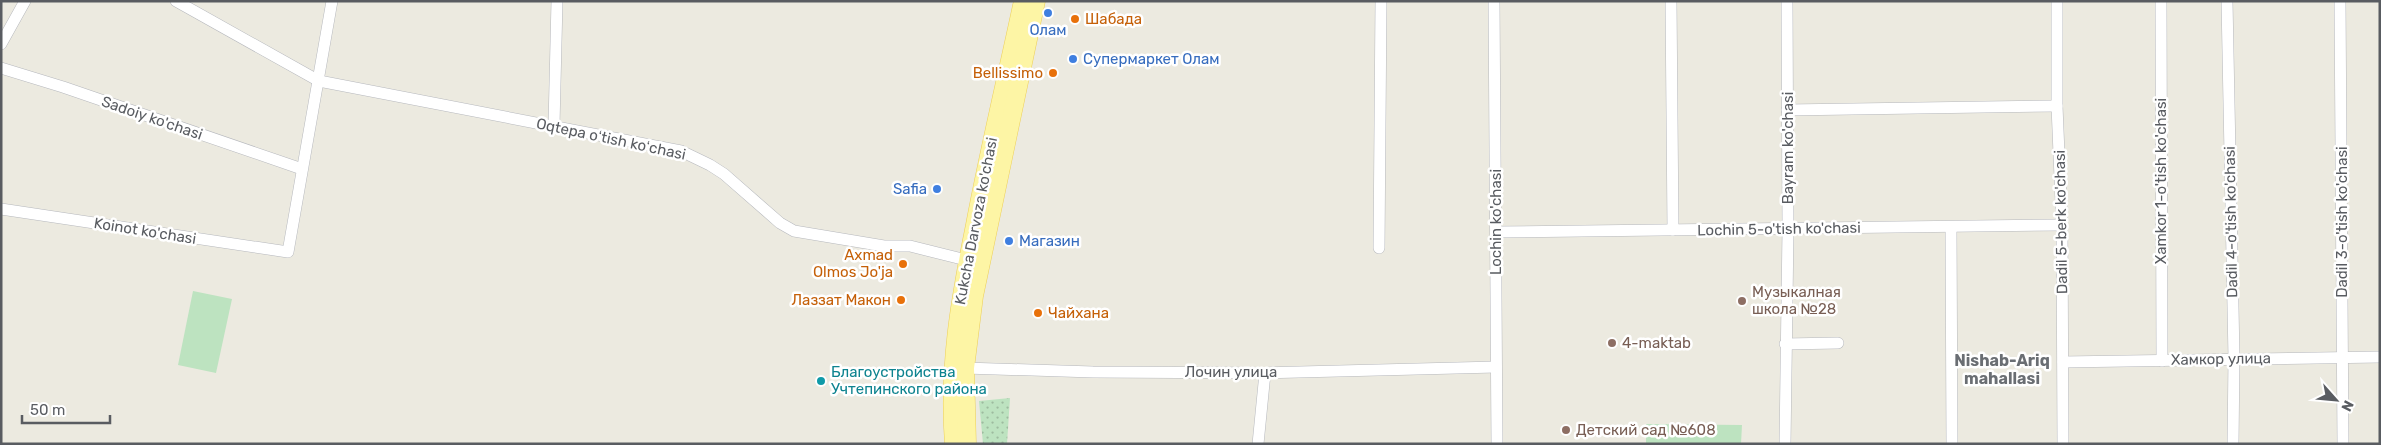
<svg xmlns="http://www.w3.org/2000/svg" width="2381" height="445" viewBox="0 0 2381 445" font-family="Rubik,sans-serif">
	<style>
		.green { fill: url(#green-dots) }
		.pitch { fill: #bde3c0 }
		.lines { fill: none; stroke-linecap: round; stroke-linejoin: round }
		.street-casing { stroke: #b6b8bd; stroke-width: 12 }
		.primary-casing { stroke: #edcf58; stroke-width: 19 }
		.street { stroke: #fff; stroke-width: 11 }
		.primary { stroke: #fdf5a5; stroke-width: 18 }
		.shop-dot { fill: #3f7fe0; stroke: #fff; stroke-width: 2 }
		.food-dot { fill: #e8710a; stroke: #fff; stroke-width: 2 }
		.education-dot { fill: #8d6e63; stroke: #fff; stroke-width: 2 }
		.culture-dot { fill: #0f9aa8; stroke: #fff; stroke-width: 2 }
		.labels { text-anchor: middle; dominant-baseline: central; stroke-width: 5; stroke-linejoin: round; paint-order: stroke }
		.food-label { font-size: 15px; fill: #c56008; stroke: #fff; text-anchor: end }
		.shop-label { font-size: 15px; fill: #366cbe; stroke: #fff; text-anchor: start }
		.street-label { font-size: 15px; fill: #595c61; stroke: #fff }
		.education-label { font-size: 15px; fill: #785e54; stroke: #fff; text-anchor: start }
		.culture-label { font-size: 15px; fill: #0d838f; stroke: #fff; text-anchor: start }
		.neighbourhood-label { font-size: 16px; font-weight: bold; fill: #6a6e73; stroke: #fff }
	</style>
	<defs>
		<pattern id="green-dots" width="8" height="8" patternUnits="userSpaceOnUse" patternTransform="scale(1.25)"><rect width="8" height="8" fill="#bde3c0"/><path d="M2 2h.1M6 6h.1" fill="none" stroke="#9dbb9f" stroke-width="1.8" stroke-linecap="round"/></pattern>
	</defs>
	<rect width="100%" height="100%" fill="#eceae0"/>
	<path class="green" d="M 1010,398 L 1007,444 L 983,444 L 979,401 Z"/>
	<g class="pitch">
		<path d="M 193,291 L 232,299 L 216,373 L 178,365 Z"/>
		<path d="M 1646,424 L 1742,425 L 1741,444 L 1646,444 Z"/>
	</g>
	<g class="lines">
		<g class="street-casing">
			<g id="street">
				<path d="M 176,1 L 319,81 L 681,151 L 710,165 L 724,174 L 780,223 L 794,231 L 884,246 L 910,246 L 974,262"/>
				<path d="M 1494,1 L 1497,444"/>
				<path d="M 1671,1 L 1673,230"/>
				<path d="M 2057,1 L 2057,106 L 2062,225 L 2063,444"/>
				<path d="M 2161,1 L 2162,361"/>
				<path d="M 2227,1 L 2234,358 L 2233,444"/>
				<path d="M 2340,1 L 2343,444"/>
				<path d="M 1,44 L 25,1"/>
				<path d="M 1,68 L 63,87 L 302,169"/>
				<path d="M 1787,110 L 2057,106"/>
				<path d="M 554,125 L 557,1"/>
				<path d="M 1,209 L 288,252 L 332,1"/>
				<path d="M 1951,227 L 1952,444"/>
				<path d="M 1496,232 L 2062,225"/>
				<path d="M 1379,248 L 1381,1"/>
				<path d="M 1785,344 L 1838,343"/>
				<path d="M 2063,362 L 2380,357"/>
				<path d="M 965,368 L 1093,372 L 1265,373 L 1496,367"/>
				<path d="M 1258,444 L 1265,373"/>
				<path d="M 1785,444 L 1788,230 L 1787,1"/>
			</g>
		</g>
		<g class="primary-casing">
			<g id="primary">
				<path d="M 954,444 C 948,368 960,299 975,225 C 989,150 1007,76 1023,1"/>
				<path d="M 967,444 L 965,368 L 974,296 L 1036,1"/>
			</g>
		</g>
		<use href="#street" class="street"/>
		<use href="#primary" class="primary"/>
	</g>
	<g class="shop-dot">
		<circle cx="1048" cy="13" r="5"/>
		<circle cx="1073" cy="59" r="5"/>
		<circle cx="937" cy="189" r="5"/>
		<circle cx="1009" cy="241" r="5"/>
	</g>
	<g class="food-dot">
		<circle cx="1075" cy="19" r="5"/>
		<circle cx="1053" cy="73" r="5"/>
		<circle cx="903" cy="264" r="5"/>
		<circle cx="901" cy="300" r="5"/>
		<circle cx="1038" cy="313" r="5"/>
	</g>
	<g class="education-dot">
		<circle cx="1742" cy="301" r="5"/>
		<circle cx="1612" cy="343" r="5"/>
		<circle cx="1566" cy="430" r="5"/>
	</g>
	<circle class="culture-dot" cx="821" cy="381" r="5"/>
	<g class="labels">
		<g class="food-label">
			<text x="1085" y="19" text-anchor="start">Шабада</text>
			<text x="1043" y="73">Bellissimo</text>
			<text x="893" y="255">Axmad<tspan x="893" dy="17">Olmos Jo'ja</tspan></text>
			<text x="891" y="300">Лаззат Макон</text>
			<text x="1048" y="313" text-anchor="start">Чайхана</text>
		</g>
		<g class="shop-label">
			<text x="1048" y="30" text-anchor="middle">Олам</text>
			<text x="1083" y="59">Супермаркет Олам</text>
			<text x="927" y="189" text-anchor="end">Safia</text>
			<text x="1019" y="241">Магазин</text>
		</g>
		<g class="street-label">
			<text transform="translate(152 118) rotate(19)">Sadoiy ko'chasi</text>
			<text transform="translate(611 139) rotate(12)">Oqtepa oʻtish koʻchasi</text>
			<text transform="translate(1788 148) rotate(-90)">Bayram ko'chasi</text>
			<text transform="translate(2161 181) rotate(-90)">Xamkor 1-o'tish ko'chasi</text>
			<text transform="translate(976 221) rotate(-79)">Kukcha Darvoza ko'chasi</text>
			<text transform="translate(1496 222) rotate(-90)">Lochin ko'chasi</text>
			<text transform="translate(2061 222) rotate(-91)">Dadil 5-berk ko'chasi</text>
			<text transform="translate(2231 222) rotate(-91)">Dadil 4-o'tish ko'chasi</text>
			<text transform="translate(2342 222) rotate(-90)">Dadil 3-o'tish ko'chasi</text>
			<text transform="translate(1779 229) rotate(-1)">Lochin 5-o'tish ko'chasi</text>
			<text transform="translate(145 231) rotate(9)">Koinot ko'chasi</text>
			<text transform="translate(2221 359) rotate(-1)">Хамкор улица</text>
			<text x="1231" y="372">Лочин улица</text>
		</g>
		<g class="education-label">
			<text x="1752" y="292">Музыкалная<tspan x="1752" dy="17">школа №28</tspan></text>
			<text x="1622" y="343">4-maktab</text>
			<text x="1576" y="430">Детский сад №608</text>
		</g>
		<g class="culture-label">
			<text x="831" y="372">Благоустройства<tspan x="831" dy="17">Учтепинского района</tspan></text>
		</g>
		<g class="neighbourhood-label">
			<text x="2002" y="360">Nishab-Ariq<tspan x="2002" dy="18">mahallasi</tspan></text>
		</g>
	</g>
	<rect width="2381" height="445" fill="none" stroke="#595c61" stroke-width="5"/>
	<g transform="translate(2336 400) rotate(117)" stroke="#ffffff" stroke-width="4" paint-order="stroke">
	<path d="M0-4L9 19L0 12L-9 19Z" fill="#595c61"/>
	<text y="-8" font-size="14" font-weight="bold" text-anchor="middle" fill="#595c61">N</text>
	</g>
	<path d="M22 415v8h88v-8" fill="none" stroke="#595c61" stroke-width="2.5"/>
	<text x="30" y="415" font-size="15" fill="#595c61" stroke="#ffffff" stroke-width="4" paint-order="stroke">50 m</text>
</svg>
